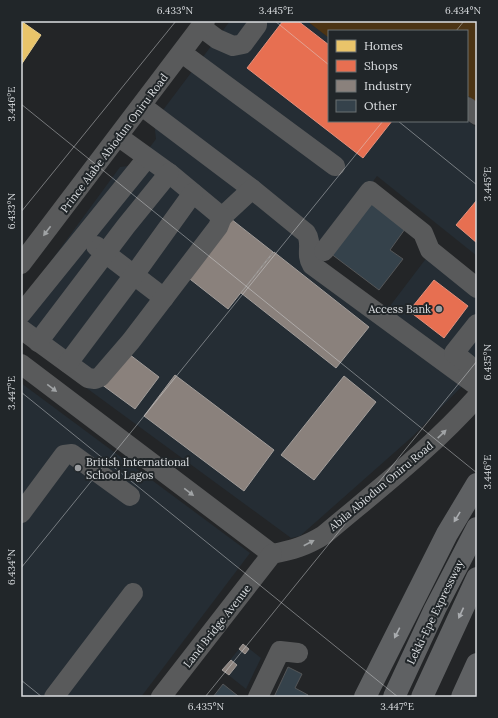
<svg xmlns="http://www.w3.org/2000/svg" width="498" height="718" viewBox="0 0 498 718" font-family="Lora,serif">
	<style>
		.built { fill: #252d34 }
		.green { fill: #4c3414 }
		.homes { fill: #e9c46a; stroke: #e5cc8e }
		.shops { fill: #e76f51; stroke: #e3907c }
		.industry { fill: #8a817c; stroke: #a29d9a }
		.building { fill: #35424b; stroke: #545658 }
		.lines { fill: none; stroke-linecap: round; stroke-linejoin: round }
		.minor { stroke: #595a5b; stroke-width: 20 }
		.highway { stroke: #5f6163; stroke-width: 22 }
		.oneway { fill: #a0a3a5 }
		.oneway2 { fill: #a9acaf }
		.ticks { fill: none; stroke: #dbdee1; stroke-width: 1; stroke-opacity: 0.45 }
		.poi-dot { fill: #9b9da0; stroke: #212629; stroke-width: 1.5 }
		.labels { text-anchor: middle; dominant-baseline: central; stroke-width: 4; stroke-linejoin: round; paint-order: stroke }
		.street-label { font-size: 11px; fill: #dbdee1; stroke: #212629 }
		.poi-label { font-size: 11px; fill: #dbdee1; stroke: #212629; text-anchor: end }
		.neatline { fill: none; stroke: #dbdee1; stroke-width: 1.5 }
		.ticks-label { font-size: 10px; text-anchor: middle; fill: #dbdee1 }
	</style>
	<rect width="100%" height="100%" fill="#232527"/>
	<g class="built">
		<path d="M 230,21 L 307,21 L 329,38 L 329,121 L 467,121 L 467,120 L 477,128 L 477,256 L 377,176 L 317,258 L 387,310 L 434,248 L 477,280 L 477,371 L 413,436 L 300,536 L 291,538 L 21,340 L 21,302 L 120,167 L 136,165 L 144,155 L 156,139 L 154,122 Z"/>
		<path d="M 21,383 L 250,553 L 141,697 L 21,697 Z"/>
		<path d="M 243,644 L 261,658 L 246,689 L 222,670 Z"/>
	</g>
	<path class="green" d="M 307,21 L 477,21 L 477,103 L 467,95 L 467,31 L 329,31 L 329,38 Z"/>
	<path class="homes" d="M 21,21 L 41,35 L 21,65 Z"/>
	<g class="shops">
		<path d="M 283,21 L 298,21 L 329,45 L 329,121 L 392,121 L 363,158 L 247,68 Z"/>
		<path d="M 477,200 L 477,243 L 456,225 Z"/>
		<path d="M 434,280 L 468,306 L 444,338 L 409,311 Z"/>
	</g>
	<g class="industry">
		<path d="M 231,219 L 273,252 L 228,309 L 186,276 Z"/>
		<path d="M 274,252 L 369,327 L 336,368 L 241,293 Z"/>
		<path d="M 125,351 L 159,377 L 135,409 L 101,384 Z"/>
		<path d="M 175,375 L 274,450 L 244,491 L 144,416 Z"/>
		<path d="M 344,376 L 376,402 L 314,480 L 281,455 Z"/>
		<path d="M 243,644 L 249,649 L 245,654 L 239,649 Z"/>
		<path d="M 231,660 L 237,665 L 229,675 L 222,670 Z"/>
	</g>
	<g class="building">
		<path d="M 369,202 L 405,229 L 390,250 L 403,259 L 379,290 L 330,253 Z"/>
		<path d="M 288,667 L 302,674 L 295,688 L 308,695 L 307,697 L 274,697 Z"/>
		<path d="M 223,684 L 238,696 L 237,697 L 213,697 Z"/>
	</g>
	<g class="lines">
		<g class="minor">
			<path d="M 201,27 L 217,39 L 233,46 L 243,44 L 257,25 L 257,21"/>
			<path d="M 182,53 L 335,166"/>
			<path d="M 142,106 L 252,189"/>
			<path d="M 467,107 L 477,115"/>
			<path d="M 222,217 L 252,189 L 306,233 C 313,243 305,254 312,265 L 477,386"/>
			<path d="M 96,246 L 164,298"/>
			<path d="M 324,251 L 370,191 L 423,233 L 430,250 L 477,288"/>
			<path d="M 21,264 L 205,21"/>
			<path d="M 21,314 L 147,158"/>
			<path d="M 21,329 L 88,378 L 95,379 L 100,377 L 131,341 L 218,227 L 222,217 L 169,173 L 119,137"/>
			<path d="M 38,342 L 126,226 L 169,173"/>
			<path d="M 68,363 L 134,275 L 193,193"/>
			<path d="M 21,364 L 272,554"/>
			<path d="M 475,370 L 454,353 L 477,324"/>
			<path d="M 21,513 L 64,455 L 72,454 L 130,496"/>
			<path d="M 272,554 C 293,550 306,546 324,535 C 376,491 431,449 477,397"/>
			<path d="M 54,697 L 133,593"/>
			<path d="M 161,697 L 272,554"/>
			<path d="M 258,697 L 280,651 L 298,653"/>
		</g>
		<g class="highway">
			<path d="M 365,697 L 447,534 L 477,484"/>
			<path d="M 394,697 L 435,609 L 477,528"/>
			<path d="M 422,697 L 477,578"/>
			<path d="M 462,697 L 477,664"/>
		</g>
	</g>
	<defs><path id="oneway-solid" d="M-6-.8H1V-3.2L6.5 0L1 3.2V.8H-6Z"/></defs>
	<g class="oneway">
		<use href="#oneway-solid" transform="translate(47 231) rotate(127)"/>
		<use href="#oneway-solid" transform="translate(52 388) rotate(37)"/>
		<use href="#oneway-solid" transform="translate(442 434) rotate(-44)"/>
		<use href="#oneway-solid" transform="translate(189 492) rotate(37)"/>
		<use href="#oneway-solid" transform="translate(309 543) rotate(-28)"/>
	</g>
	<g class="oneway2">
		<use href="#oneway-solid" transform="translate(457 517) rotate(121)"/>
		<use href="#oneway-solid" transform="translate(461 613) rotate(115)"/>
		<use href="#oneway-solid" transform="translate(397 633) rotate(117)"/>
	</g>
	<path class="ticks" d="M 275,21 L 329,65M 456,31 L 464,21M 21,104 L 477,473M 398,121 L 477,185M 21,212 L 176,21M 21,392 L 398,697M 21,568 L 383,121M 21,680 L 42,697M 205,697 L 477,361"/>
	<g class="poi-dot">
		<circle cx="439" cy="309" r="4"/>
		<circle cx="78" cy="468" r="4"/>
	</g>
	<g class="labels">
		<g class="street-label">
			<text transform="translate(114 143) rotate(-53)">Prince Alabe Abiodun Oniru Road</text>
			<text transform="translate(381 486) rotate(-40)">Abila Abiodun Oniru Road</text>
			<text transform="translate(435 612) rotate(-64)">Lekki-Epe Expressway</text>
			<text transform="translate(217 626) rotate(-52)">Land Bridge Avenue</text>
		</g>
		<g class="poi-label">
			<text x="431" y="309">Access Bank</text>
			<text x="86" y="462" text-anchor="start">British International<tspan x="86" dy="13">School Lagos</tspan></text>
		</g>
	</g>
	<rect width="498" height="718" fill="none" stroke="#212629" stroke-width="44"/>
	<rect x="328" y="30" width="140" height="92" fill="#212629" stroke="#6b7073"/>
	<rect x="336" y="40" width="20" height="12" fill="#e9c46a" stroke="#6b7073"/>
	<text x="364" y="50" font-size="12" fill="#dbdee1">Homes</text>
	<rect x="336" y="60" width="20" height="12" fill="#e76f51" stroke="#6b7073"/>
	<text x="364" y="70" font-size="12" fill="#dbdee1">Shops</text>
	<rect x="336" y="80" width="20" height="12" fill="#8a817c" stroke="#6b7073"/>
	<text x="364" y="90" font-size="12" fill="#dbdee1">Industry</text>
	<rect x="336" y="100" width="20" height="12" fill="#35424b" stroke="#6b7073"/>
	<text x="364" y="110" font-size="12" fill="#dbdee1">Other</text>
	<rect x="22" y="22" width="454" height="674" class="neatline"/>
	<g class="ticks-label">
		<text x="175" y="14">6.433°N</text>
		<text x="276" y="14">3.445°E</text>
		<text x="463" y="14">6.434°N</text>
		<text transform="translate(11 104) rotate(-90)" y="4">3.446°E</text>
		<text transform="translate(487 184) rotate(-90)" y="4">3.445°E</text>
		<text transform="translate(11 211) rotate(-90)" y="4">6.433°N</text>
		<text transform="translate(487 362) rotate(-90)" y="4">6.435°N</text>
		<text transform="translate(11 393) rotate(-90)" y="4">3.447°E</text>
		<text transform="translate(487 472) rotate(-90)" y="4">3.446°E</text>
		<text transform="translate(11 567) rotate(-90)" y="4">6.434°N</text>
		<text x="206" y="710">6.435°N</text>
		<text x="397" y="710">3.447°E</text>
	</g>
</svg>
